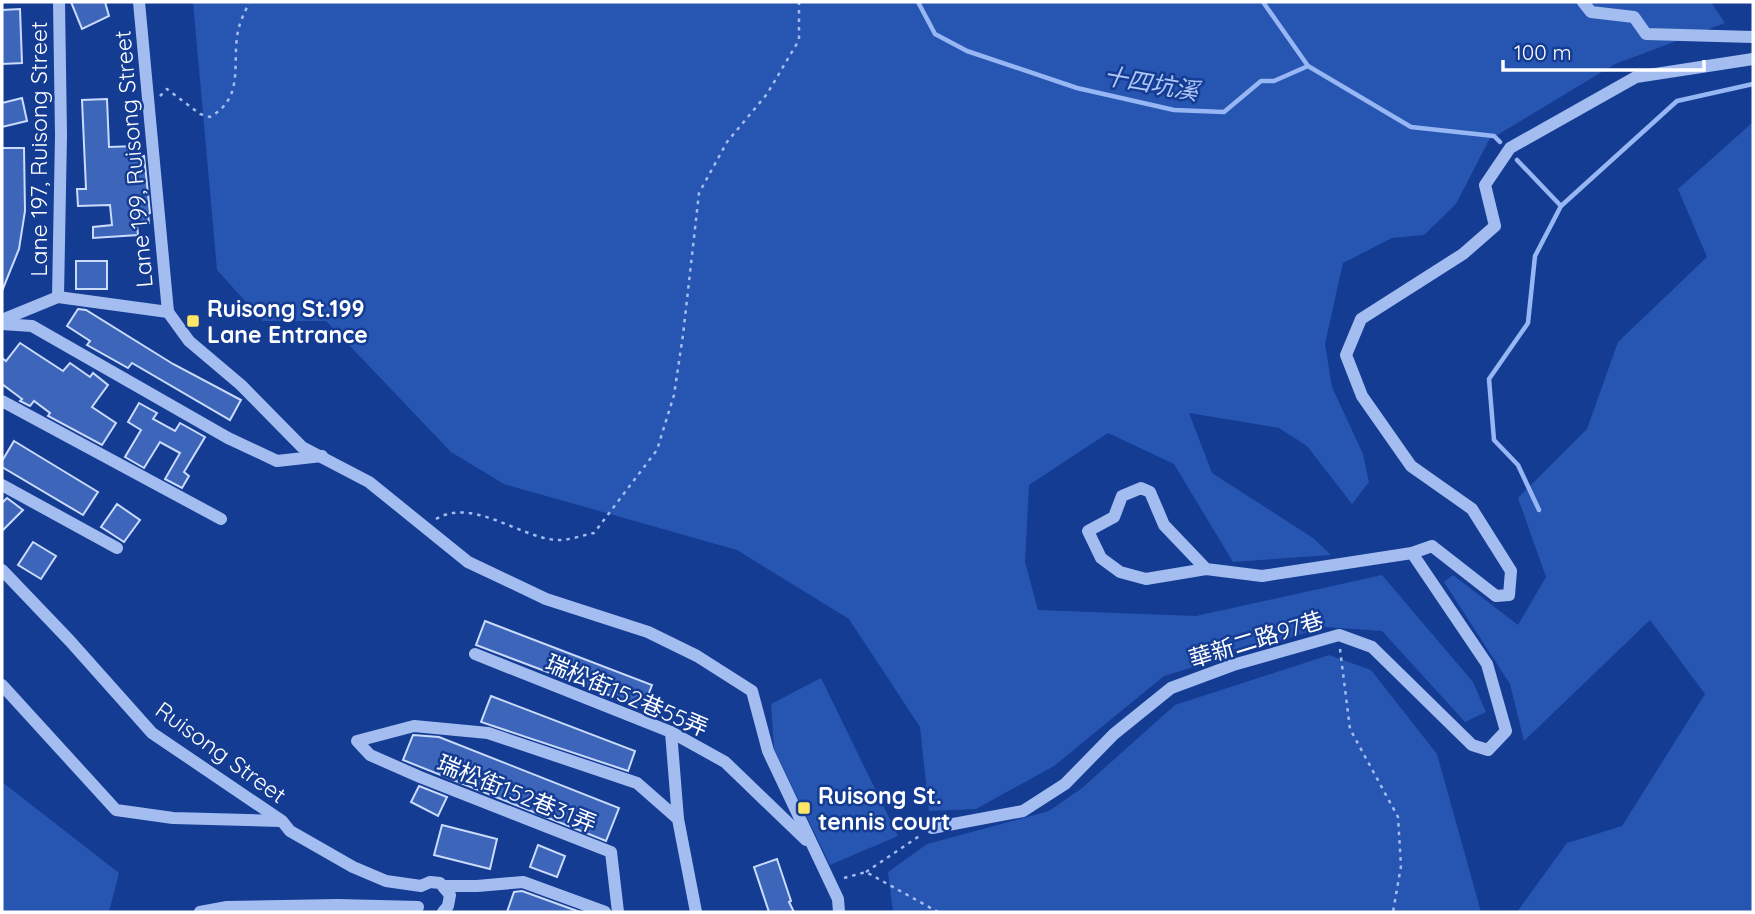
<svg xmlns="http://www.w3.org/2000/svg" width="1755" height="914" viewBox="0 0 1755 914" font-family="Quicksand,'Noto Sans TC',sans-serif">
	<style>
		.green { fill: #2755b2 }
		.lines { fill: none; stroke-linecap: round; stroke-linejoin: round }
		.stream { stroke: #96b6f4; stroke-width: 4.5 }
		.building { fill: #3d66bb; stroke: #cbdbfc; stroke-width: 2 }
		.path { stroke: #a4bdf1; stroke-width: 2.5; stroke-dasharray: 3.5 5; stroke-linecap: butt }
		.minor { stroke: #a4bdf1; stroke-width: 12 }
		.poi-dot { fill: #ffe664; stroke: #153c93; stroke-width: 2.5 }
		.labels { text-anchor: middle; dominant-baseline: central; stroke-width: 5; stroke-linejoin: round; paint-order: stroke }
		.street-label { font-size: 23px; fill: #fff; stroke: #153c93 }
		.poi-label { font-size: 23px; font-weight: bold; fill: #fff; stroke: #153c93; text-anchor: start }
		.water-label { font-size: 24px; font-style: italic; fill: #b0c8f8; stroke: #153c93 }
	</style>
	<rect width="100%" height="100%" fill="#153c93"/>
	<g class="green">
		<path d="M 193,2 L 1711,2 L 1725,23 L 1615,64 L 1489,140 L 1456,204 L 1424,235 L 1392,238 L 1343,263 L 1325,344 L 1332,387 L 1363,454 L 1369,482 L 1352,504 L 1307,446 L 1279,428 L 1189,413 L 1212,473 L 1313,538 L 1331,555 L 1233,562 L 1174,464 L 1108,433 L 1029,485 L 1025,562 L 1038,610 L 1196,616 L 1382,575 L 1473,682 L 1486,712 L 1465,722 L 1382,631 L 1324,627 L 1164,676 L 1054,766 L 976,809 L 929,811 L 920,727 L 849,619 L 737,550 L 504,484 L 451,452 L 326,321 L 263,321 L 217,270 Z"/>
		<path d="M 1753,122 L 1753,912 L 1517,912 L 1567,843 L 1622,826 L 1705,694 L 1650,620 L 1524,741 L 1510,684 L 1444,582 L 1453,575 L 1518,625 L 1546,577 L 1518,498 L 1587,429 L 1618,342 L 1707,257 L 1678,189 Z"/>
		<path d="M 1329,655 L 1371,670 L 1437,754 L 1481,912 L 893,912 L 888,872 L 927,844 L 1049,811 L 1082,788 L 1175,705 Z"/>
		<path d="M 821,678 L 898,836 L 830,865 L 774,749 L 771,704 Z"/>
		<path d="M 2,782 L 119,873 L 109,912 L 2,912 Z"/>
	</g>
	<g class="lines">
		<g class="stream">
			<path d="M 918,2 L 935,34 L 967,51 L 1077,88 L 1174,110 L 1224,112 L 1261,81 L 1274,81 L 1308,66"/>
			<path d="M 1263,2 L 1308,66 L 1411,127 L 1494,136 L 1500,142"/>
			<path d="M 1517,160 L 1561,206"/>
			<path d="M 1539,510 L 1518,465 L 1494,440 L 1489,379 L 1528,323 L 1535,256 L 1561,206 L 1677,101 L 1753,84"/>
		</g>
	</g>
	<g class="building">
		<path d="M 71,2 L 105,2 L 109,16 L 82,29 Z"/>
		<path d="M 20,9 L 22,63 L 2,64 L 2,10 Z"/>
		<path d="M 22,98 L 27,121 L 2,127 L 2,103 Z"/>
		<path d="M 107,99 L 109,147 L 137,146 L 138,157 L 144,156 L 150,213 L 148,214 L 149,223 L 137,224 L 138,235 L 93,238 L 93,227 L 112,225 L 110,205 L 78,206 L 77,189 L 86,189 L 82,100 Z"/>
		<path d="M 2,148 L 24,148 L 25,211 L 19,249 L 2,291 Z"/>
		<rect x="76" y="261" width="31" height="28"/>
		<path d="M 78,309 L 86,310 L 173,364 L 241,400 L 230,420 L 132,363 L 128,368 L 87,345 L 90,341 L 67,326 Z"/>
		<path d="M 20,343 L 63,371 L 70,363 L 90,377 L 93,373 L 108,385 L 92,407 L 116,423 L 102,445 L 48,416 L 50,413 L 34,401 L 30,406 L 20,401 L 22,399 L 2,384 L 2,358 L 6,361 Z"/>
		<path d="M 139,403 L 157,413 L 153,419 L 175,431 L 180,423 L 205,437 L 184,472 L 189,476 L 182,488 L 165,479 L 180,453 L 160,442 L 144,468 L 125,457 L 141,430 L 128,422 Z"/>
		<path d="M 14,441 L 98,492 L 83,515 L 2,467 L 2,461 Z"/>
		<path d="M 7,498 L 23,510 L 2,531 L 2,503 Z"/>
		<path d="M 117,504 L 140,520 L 124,542 L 101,527 Z"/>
		<path d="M 33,542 L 56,556 L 41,579 L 18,565 Z"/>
		<path d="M 485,621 L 652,685 L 643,708 L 476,645 Z"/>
		<path d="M 491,696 L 635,751 L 628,771 L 481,722 Z"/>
		<path d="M 413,735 L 439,737 L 619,808 L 606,841 L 403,760 Z"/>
		<path d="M 419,786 L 447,797 L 438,816 L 411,802 Z"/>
		<path d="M 442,825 L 497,839 L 490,869 L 434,855 Z"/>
		<path d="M 538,845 L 565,856 L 557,877 L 530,867 Z"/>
		<path d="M 777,859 L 791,901 L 789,902 L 794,912 L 769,912 L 754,867 Z"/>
		<path d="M 522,891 L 580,912 L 507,912 L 514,892 Z"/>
	</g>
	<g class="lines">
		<g class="path">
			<path d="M 160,96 L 167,89 L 200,114 L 210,117 C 247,96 230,61 239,27 C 241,19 246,10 249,2"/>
			<path d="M 436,519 C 472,497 519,537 556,540 C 568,541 583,535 594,533 L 657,450 L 674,395 L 683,335 L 699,193 L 727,142 L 767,94 L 799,40 L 799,2"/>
			<path d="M 1340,649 L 1350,729 L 1398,817 L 1401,866 L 1393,912"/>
			<path d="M 866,872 L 921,835"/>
			<path d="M 844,878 L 866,872 L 938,912"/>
		</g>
		<g class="minor">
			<path d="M 139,2 L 168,312"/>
			<path d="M 1583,2 L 1591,12 L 1634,17 L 1646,34 L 1753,37"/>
			<path d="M 58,297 L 61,135 L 59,2"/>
			<path d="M 168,312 L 189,341 L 241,385 L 302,447 L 369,482 L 468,562 L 546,599 L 648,632 L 697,656 L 752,691 L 768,751 L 838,899 L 839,912"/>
			<path d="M 2,320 L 58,297 L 168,312"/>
			<path d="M 2,324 L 32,326 L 228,438 L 277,461 L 322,456"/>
			<path d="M 2,401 L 221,519"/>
			<path d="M 2,485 L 117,548"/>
			<path d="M 1206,569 L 1164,525 L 1150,492 L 1141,488 L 1122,496 L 1114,517 L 1088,531 L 1101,558 L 1120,572 L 1146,579 L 1206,569 L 1262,576 L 1412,553"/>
			<path d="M 2,570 L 70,641 L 152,733 L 282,821 L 290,831 L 353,867 L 386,881 L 421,886 L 430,882 L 440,883 L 450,895 L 448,906 L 443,912"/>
			<path d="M 475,654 L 671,732 L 725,762 L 806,840"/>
			<path d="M 2,685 L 116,810 L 173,818 L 281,821"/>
			<path d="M 671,732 L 678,819"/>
			<path d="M 932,828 L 1023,811 L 1065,784 L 1114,734 L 1171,688 L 1233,665 L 1339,635 L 1372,647 L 1472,745 L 1488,750 L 1506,731 L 1487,664 L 1412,553 L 1432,546 L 1496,596 L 1509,595 L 1511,571 L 1472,509 L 1411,466 L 1362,396 L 1346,355 L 1361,319 L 1463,254 L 1495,226 L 1485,185 L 1510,148 L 1636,77 L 1753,59"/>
			<path d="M 444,886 L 477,886 L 523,882 L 605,912"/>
			<path d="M 200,912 L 227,907 L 338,905 L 418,907"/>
			<path d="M 618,912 L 611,852 L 420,777 L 370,755 L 357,741 L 414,726 L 488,733 L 637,783 L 678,819 L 696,912"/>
		</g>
	</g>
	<g class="poi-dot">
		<rect x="186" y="314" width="14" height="14" rx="3.5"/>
		<rect x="797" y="801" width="14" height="14" rx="3.5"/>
	</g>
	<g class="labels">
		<g class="street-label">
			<text transform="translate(38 149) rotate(-90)">Lane 197, Ruisong Street</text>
			<text transform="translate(133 159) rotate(-95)">Lane 199, Ruisong Street</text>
			<text transform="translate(1256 639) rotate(-17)">華新二路97巷</text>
			<text transform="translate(627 695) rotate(23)">瑞松街152巷55弄</text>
			<text transform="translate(221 752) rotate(36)">Ruisong Street</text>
			<text transform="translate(517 793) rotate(22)">瑞松街152巷31弄</text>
		</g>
		<g class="poi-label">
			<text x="207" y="308">Ruisong St.199<tspan x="207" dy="26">Lane Entrance</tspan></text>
			<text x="818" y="795">Ruisong St.<tspan x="818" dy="26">tennis court</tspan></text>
		</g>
		<g class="water-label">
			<text transform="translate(1151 83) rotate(10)">十四坑溪</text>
		</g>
	</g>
	<rect width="1755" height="914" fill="none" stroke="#ffffff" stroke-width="7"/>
	<path d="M1503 60v10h201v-10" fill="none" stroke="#ffffff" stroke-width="3.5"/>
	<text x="1514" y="60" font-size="21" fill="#ffffff" stroke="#153c93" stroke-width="5" paint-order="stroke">100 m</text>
</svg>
